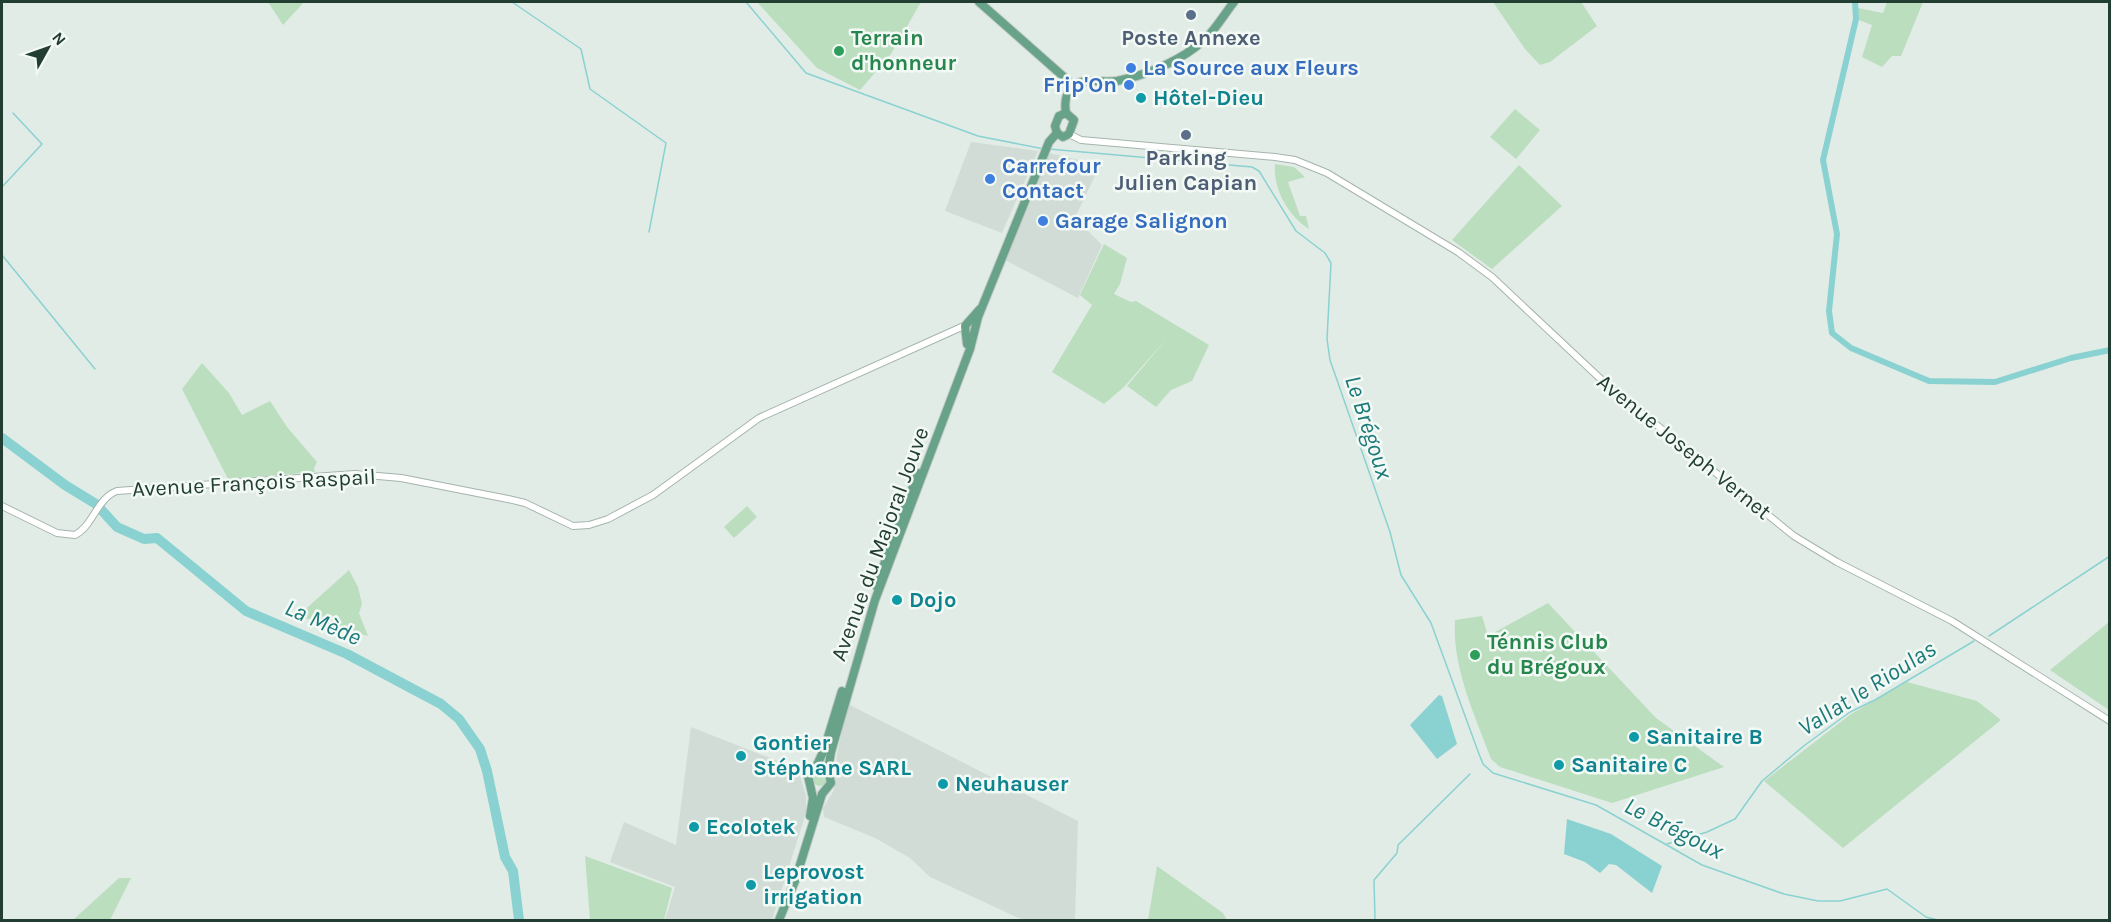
<svg xmlns="http://www.w3.org/2000/svg" width="2111" height="922" viewBox="0 0 2111 922" font-family="Karla,sans-serif">
	<style>
		.built { fill: #d0dcd5 }
		.green { fill: #bbdebf }
		.water { fill: #8ad2d1 }
		.lines { fill: none; stroke-linecap: round; stroke-linejoin: round }
		.stream { stroke: #8ad2d1; stroke-width: 1.5 }
		.canal { stroke: #8ad2d1; stroke-width: 6 }
		.river { stroke: #8ad2d1; stroke-width: 10 }
		.minor-casing { stroke: #a5b4ac; stroke-width: 8 }
		.major-casing { stroke: #c1c9c6; stroke-width: 10 }
		.minor { stroke: #fff; stroke-width: 6 }
		.major { stroke: #67a289; stroke-width: 8 }
		.service-dot { fill: #5c6f8a; stroke: #f3f9f5; stroke-width: 2 }
		.leisure-dot { fill: #2e9e5b; stroke: #f3f9f5; stroke-width: 2 }
		.shop-dot { fill: #3f7fe0; stroke: #f3f9f5; stroke-width: 2 }
		.culture-dot { fill: #0f9aa8; stroke: #f3f9f5; stroke-width: 2 }
		.labels { text-anchor: middle; dominant-baseline: central; stroke-width: 5; stroke-linejoin: round; paint-order: stroke }
		.leisure-label { font-size: 22px; font-weight: bold; fill: #27864d; stroke: #f3f9f5; text-anchor: start }
		.service-label { font-size: 22px; font-weight: bold; fill: #4e5e75; stroke: #f3f9f5 }
		.shop-label { font-size: 22px; font-weight: bold; fill: #366cbe; stroke: #f3f9f5; text-anchor: start }
		.culture-label { font-size: 22px; font-weight: bold; fill: #0d838f; stroke: #f3f9f5; text-anchor: start }
		.street-label { font-size: 22px; fill: #223e32; stroke: #f3f9f5 }
		.water-label { font-size: 24px; font-style: italic; fill: #1c797a; stroke: #f3f9f5 }
	</style>
	<rect width="100%" height="100%" fill="#e2ece6"/>
	<g class="built">
		<path d="M 971,142 L 1038,151 L 1002,233 L 945,211 Z"/>
		<path d="M 1049,153 L 1100,165 L 1073,222 L 1085,228 L 1102,245 L 1078,298 L 1005,260 Z"/>
		<path d="M 848,704 L 1078,821 L 1075,920 L 1023,920 L 930,877 L 910,858 L 875,838 L 824,817 L 823,808 L 834,790 L 837,754 Z"/>
		<path d="M 691,727 L 798,769 L 806,796 L 806,813 L 772,920 L 665,920 L 675,887 L 610,862 L 624,822 L 676,845 Z"/>
	</g>
	<g class="green">
		<path d="M 268,2 L 304,2 L 283,25 Z"/>
		<path d="M 757,2 L 921,2 L 891,54 L 860,90 L 817,68 Z"/>
		<path d="M 1493,2 L 1581,2 L 1597,26 L 1550,62 L 1540,65 L 1525,49 Z"/>
		<path d="M 1887,2 L 1923,2 L 1901,56 L 1892,56 L 1882,67 L 1862,57 L 1872,25 L 1856,19 L 1858,8 L 1883,13 Z"/>
		<path d="M 1515,109 L 1540,130 L 1516,159 L 1490,137 Z"/>
		<path d="M 1275,164 L 1294,167 L 1305,177 L 1288,182 L 1300,216 L 1306,216 L 1309,229 C 1287,215 1273,188 1275,164 Z"/>
		<path d="M 1519,165 L 1562,206 L 1492,269 L 1452,240 Z"/>
		<path d="M 1104,244 L 1127,258 L 1120,284 L 1114,294 L 1131,302 L 1136,301 L 1209,345 L 1192,381 L 1171,390 L 1156,407 L 1127,386 L 1168,337 L 1124,387 L 1104,404 L 1052,372 L 1092,305 L 1080,295 Z"/>
		<path d="M 202,363 L 229,393 L 242,415 L 270,401 L 287,427 L 317,462 L 314,468 L 315,472 L 228,479 L 182,389 Z"/>
		<path d="M 747,506 L 757,517 L 734,538 L 724,527 Z"/>
		<path d="M 349,570 L 358,587 L 362,604 L 359,613 L 368,636 L 298,616 Z"/>
		<path d="M 1548,603 L 1656,718 L 1724,767 L 1612,803 L 1500,767 L 1491,759 C 1475,715 1452,668 1455,620 L 1482,616 L 1488,636 Z"/>
		<path d="M 2109,622 L 2109,710 L 2050,670 Z"/>
		<path d="M 1907,682 L 1977,701 L 2001,720 L 1843,848 L 1764,781 L 1851,714 Z"/>
		<circle cx="820" cy="779" r="7"/>
		<path d="M 585,856 L 672,888 L 664,920 L 590,920 Z"/>
		<path d="M 1157,866 L 1223,913 L 1227,920 L 1148,920 Z"/>
		<path d="M 119,878 L 131,878 L 110,920 L 73,920 Z"/>
	</g>
	<g class="water">
		<path d="M 1439,695 L 1442,696 L 1457,744 L 1437,759 L 1410,725 Z"/>
		<path d="M 1567,819 L 1611,834 L 1662,866 L 1652,893 L 1616,865 L 1609,864 L 1600,873 L 1585,862 L 1564,854 Z"/>
	</g>
	<g class="lines">
		<g class="stream">
			<path d="M 512,2 L 581,49 L 590,89 L 666,143 L 649,232"/>
			<path d="M 746,2 L 806,73 L 978,136 L 1044,149"/>
			<path d="M 1049,149 L 1252,167 L 1259,171 L 1296,231 L 1325,253 L 1331,263 L 1327,339 L 1330,360 L 1390,532 L 1401,575 L 1431,623 L 1479,754 L 1483,764 L 1493,773 L 1596,805 L 1702,865 L 1784,894 L 1818,901 L 1840,901 L 1887,889 L 1926,917 L 1938,920"/>
			<path d="M 2,187 L 42,144 L 13,113"/>
			<path d="M 2,255 L 95,369"/>
			<path d="M 1989,636 L 2110,556"/>
			<path d="M 1667,844 L 1707,832 L 1735,819 L 1762,781 L 1805,745 L 1850,712 L 1875,700 L 1974,641"/>
			<path d="M 1375,920 L 1374,880 L 1397,853 L 1398,845 L 1470,774"/>
		</g>
		<path class="canal" d="M 1855,2 L 1856,19 L 1823,160 L 1837,234 L 1829,311 L 1832,333 L 1851,348 L 1929,381 L 1995,382 L 2071,358 L 2110,350"/>
		<path class="river" d="M 2,438 L 65,485 L 96,504 L 117,527 L 144,539 L 157,538 L 246,611 L 347,654 L 441,704 L 459,719 L 480,749 L 487,771 L 505,857 L 513,871 L 519,920"/>
		<g class="minor-casing">
			<g id="minor">
				<path d="M 1069,134 L 1081,140 L 1275,157 L 1295,160 L 1327,173 L 1458,252 L 1492,277 L 1606,384 L 1794,536 L 1837,562 L 1952,621 L 2110,721"/>
				<path d="M 2,506 L 57,533 L 75,535 C 93,526 97,498 117,491 L 355,474 L 401,478 L 508,499 L 525,503 L 573,526 L 589,525 L 608,519 L 653,495 L 759,418 L 966,325"/>
			</g>
		</g>
		<g class="major-casing">
			<g id="major">
				<path d="M 979,2 L 1073,85"/>
				<path d="M 1066,113 C 1064,102 1066,90 1076,84 C 1086,78 1105,83 1117,81 C 1147,75 1183,60 1205,39 C 1216,29 1225,13 1234,2"/>
				<path d="M 1057,133 L 1063,137 L 1069,134 L 1074,120 L 1066,113"/>
				<path d="M 1057,133 L 1055,126 L 1059,116 L 1066,113"/>
				<path d="M 967,344 L 965,326 L 980,309"/>
				<path d="M 876,586 L 918,473"/>
				<path d="M 810,816 L 813,798 L 808,776 L 816,767 L 824,750 L 842,691"/>
				<path d="M 779,920 L 795,881 L 822,794 L 831,783 L 828,770 L 831,752 L 875,600 L 970,349 L 978,317 L 1049,142 L 1057,133"/>
			</g>
		</g>
		<use href="#minor" class="minor"/>
		<use href="#major" class="major"/>
	</g>
	<g class="service-dot">
		<circle cx="1191" cy="15" r="6"/>
		<circle cx="1186" cy="135" r="6"/>
	</g>
	<g class="leisure-dot">
		<circle cx="839" cy="51" r="6"/>
		<circle cx="1475" cy="655" r="6"/>
	</g>
	<g class="shop-dot">
		<circle cx="1131" cy="68" r="6"/>
		<circle cx="1129" cy="85" r="6"/>
		<circle cx="990" cy="179" r="6"/>
		<circle cx="1043" cy="221" r="6"/>
	</g>
	<g class="culture-dot">
		<circle cx="1141" cy="98" r="6"/>
		<circle cx="897" cy="600" r="6"/>
		<circle cx="1634" cy="737" r="6"/>
		<circle cx="741" cy="756" r="6"/>
		<circle cx="1559" cy="765" r="6"/>
		<circle cx="943" cy="784" r="6"/>
		<circle cx="694" cy="827" r="6"/>
		<circle cx="751" cy="885" r="6"/>
	</g>
	<g class="labels">
		<g class="leisure-label">
			<text x="851" y="38">Terrain<tspan x="851" dy="25">d'honneur</tspan></text>
			<text x="1487" y="642">Ténnis Club<tspan x="1487" dy="25">du Brégoux</tspan></text>
		</g>
		<g class="service-label">
			<text x="1191" y="38">Poste Annexe</text>
			<text x="1186" y="158">Parking<tspan x="1186" dy="25">Julien Capian</tspan></text>
		</g>
		<g class="shop-label">
			<text x="1143" y="68">La Source aux Fleurs</text>
			<text x="1117" y="85" text-anchor="end">Frip'On</text>
			<text x="1002" y="166">Carrefour<tspan x="1002" dy="25">Contact</tspan></text>
			<text x="1055" y="221">Garage Salignon</text>
		</g>
		<g class="culture-label">
			<text x="1153" y="98">Hôtel-Dieu</text>
			<text x="909" y="600">Dojo</text>
			<text x="1646" y="737">Sanitaire B</text>
			<text x="753" y="743">Gontier<tspan x="753" dy="25">Stéphane SARL</tspan></text>
			<text x="1571" y="765">Sanitaire C</text>
			<text x="955" y="784">Neuhauser</text>
			<text x="706" y="827">Ecolotek</text>
			<text x="763" y="872">Leprovost<tspan x="763" dy="25">irrigation</tspan></text>
		</g>
		<g class="street-label">
			<text transform="translate(1684 447) rotate(39)">Avenue Joseph Vernet</text>
			<text transform="translate(254 483) rotate(-3)">Avenue François Raspail</text>
			<text transform="translate(880 544) rotate(-70)">Avenue du Majoral Jouve</text>
		</g>
		<g class="water-label">
			<text transform="translate(1369 427) rotate(72)">Le Brégoux</text>
			<text transform="translate(323 622) rotate(24)">La Mède</text>
			<text transform="translate(1867 688) rotate(-32)">Vallat le Rioulas</text>
			<text transform="translate(1674 828) rotate(27)">Le Brégoux</text>
		</g>
	</g>
	<rect width="2111" height="922" fill="none" stroke="#223e32" stroke-width="6"/>
	<g transform="translate(48 48) rotate(50)" stroke="#f3f9f5" stroke-width="4.5" paint-order="stroke">
	<path d="M0-4.5L10 22L0 15L-10 22Z" fill="#223e32"/>
	<text y="-9" font-size="16" font-weight="bold" text-anchor="middle" fill="#223e32">N</text>
	</g>
</svg>
